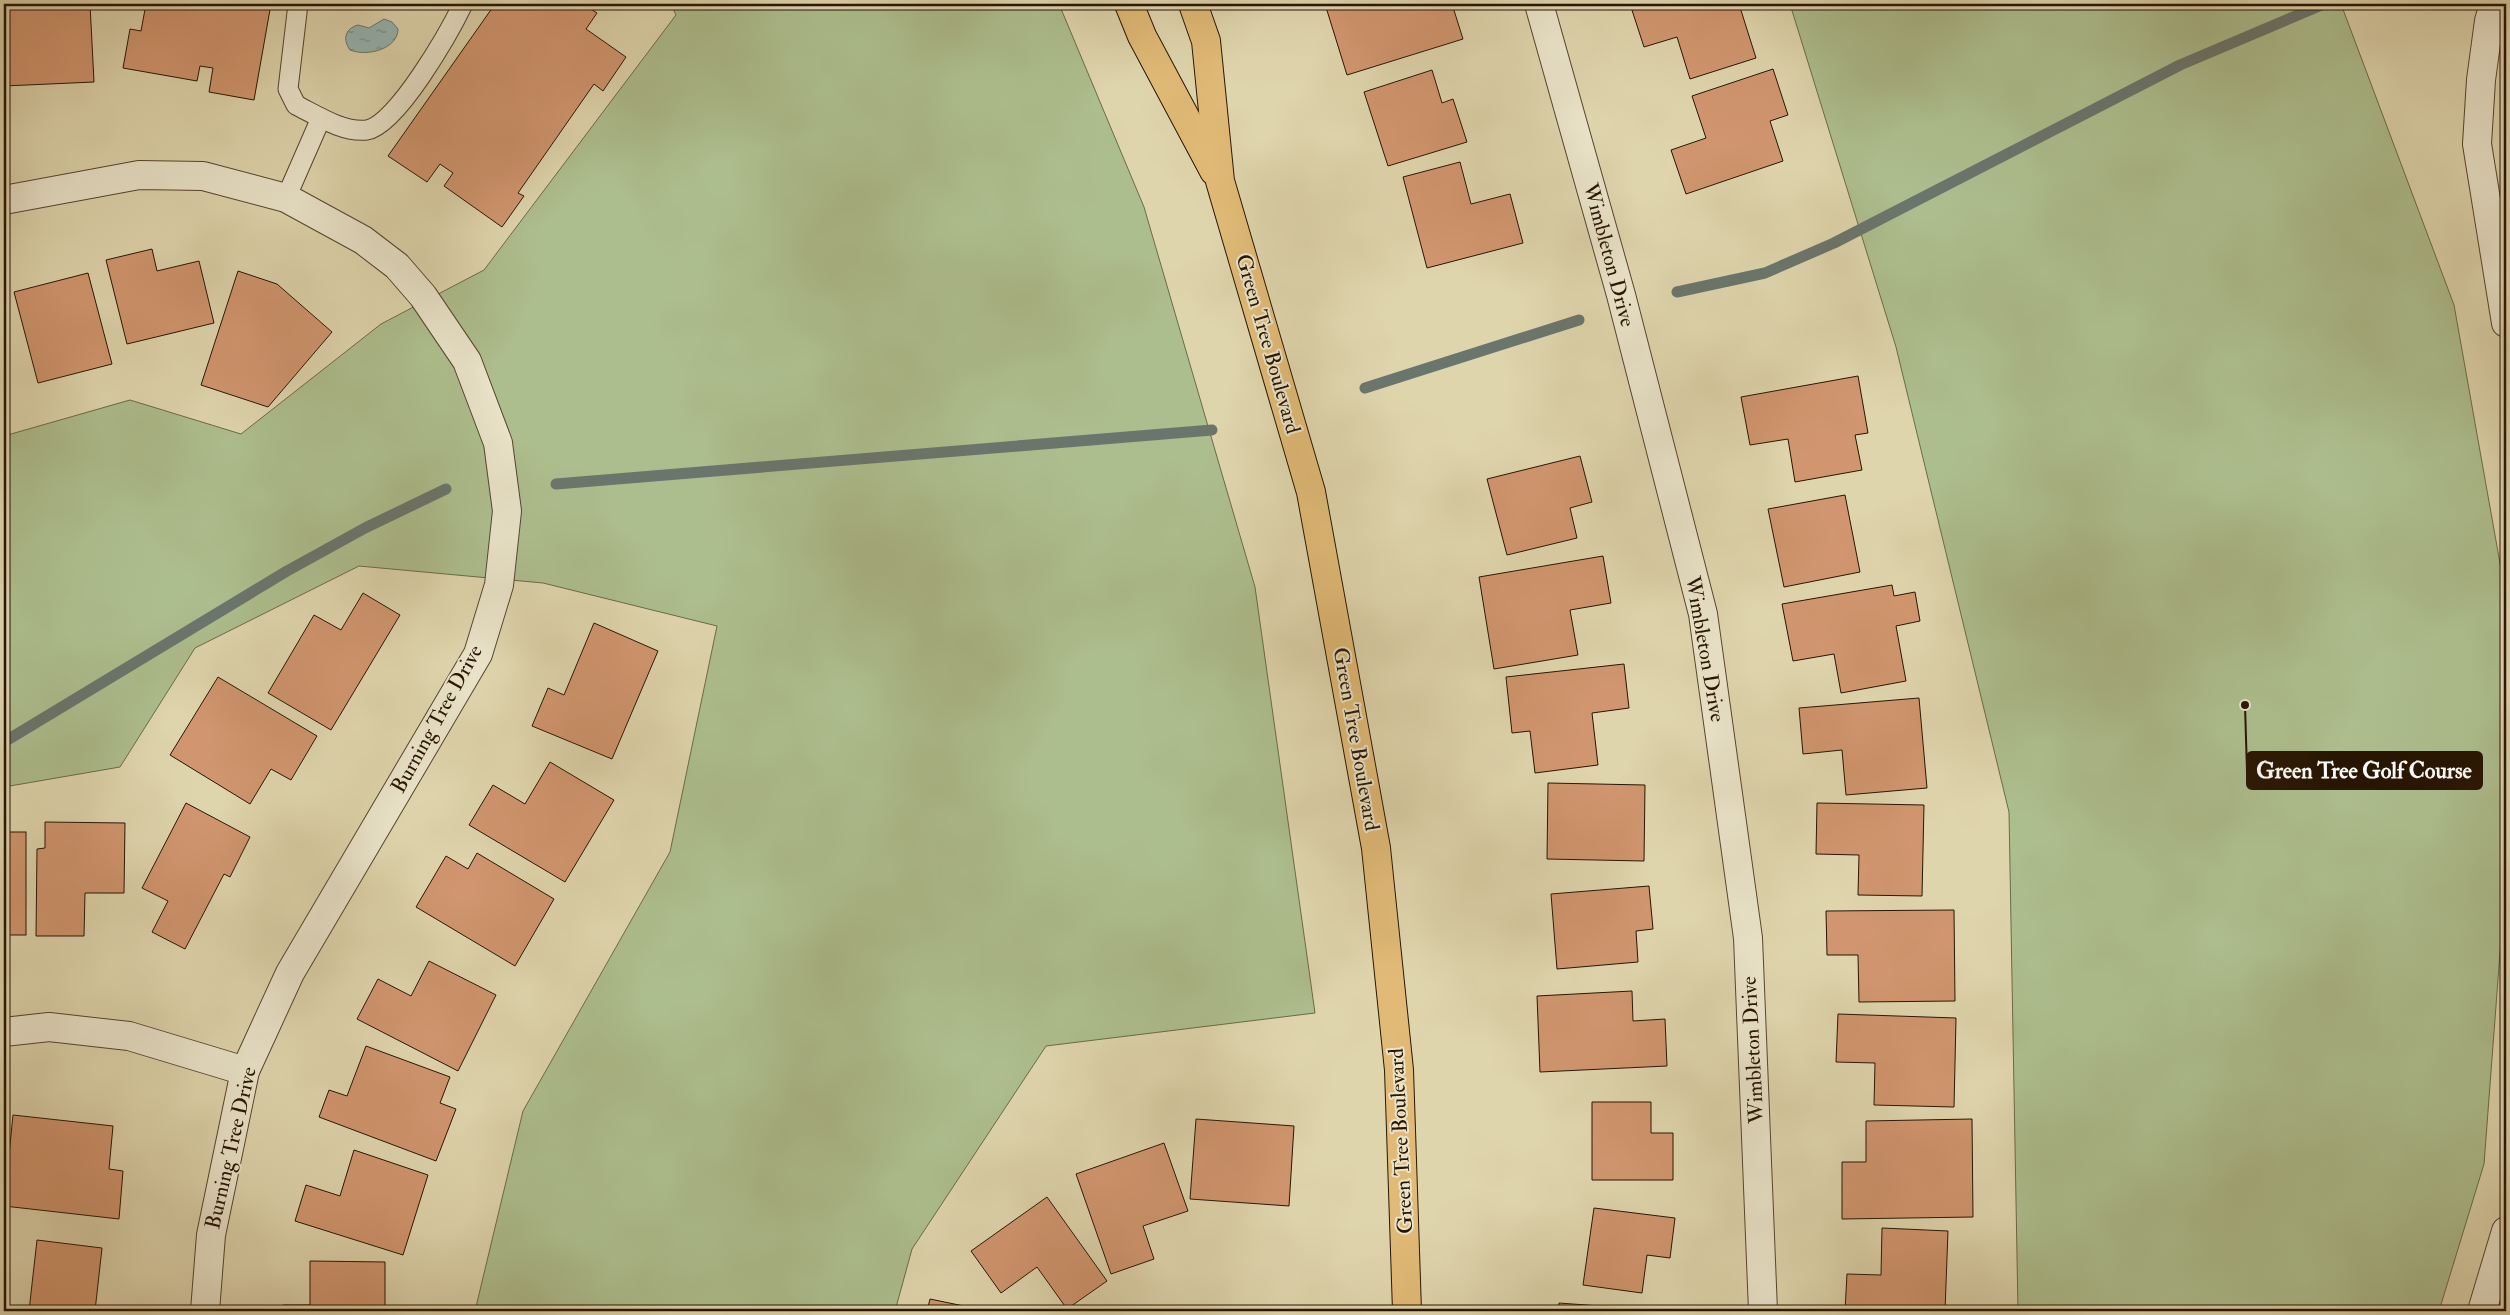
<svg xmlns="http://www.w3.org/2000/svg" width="2510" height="1315" viewBox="0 0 2510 1315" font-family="'IM FELL Double Pica',serif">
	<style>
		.green { fill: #adbe8e; stroke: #6a6a48 }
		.water { fill: url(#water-ripples); stroke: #6a766d }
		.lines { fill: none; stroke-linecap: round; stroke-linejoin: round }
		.stream { stroke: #6a766d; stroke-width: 11 }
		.building { fill: #d1966f; stroke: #271502 }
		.lane-casing { stroke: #55452d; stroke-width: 21 }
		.street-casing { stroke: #55452d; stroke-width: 30 }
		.primary-casing { stroke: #271502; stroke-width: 30 }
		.lane { stroke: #eae4ca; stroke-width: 19 }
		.street { stroke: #eae4ca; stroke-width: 28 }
		.primary { stroke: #e0ba76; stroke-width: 28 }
		.labels { text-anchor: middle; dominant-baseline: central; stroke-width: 4; stroke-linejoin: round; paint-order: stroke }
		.street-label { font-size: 21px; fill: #271502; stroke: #eae4ca }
		.leader { fill: none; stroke: #271502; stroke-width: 2 }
		.callout-dot { fill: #271502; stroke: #eae4ca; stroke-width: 2 }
		.callout { fill: #271502; stroke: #271502; stroke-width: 2 }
		.callout-label { font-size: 22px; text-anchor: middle; font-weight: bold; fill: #fff }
	</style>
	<defs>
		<pattern id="water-ripples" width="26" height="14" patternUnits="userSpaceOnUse" patternTransform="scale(1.25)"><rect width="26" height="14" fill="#96b6b4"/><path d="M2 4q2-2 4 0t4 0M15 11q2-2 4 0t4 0" fill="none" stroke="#7a9390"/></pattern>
	</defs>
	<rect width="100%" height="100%" fill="#dfd5ad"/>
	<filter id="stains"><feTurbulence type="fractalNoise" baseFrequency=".004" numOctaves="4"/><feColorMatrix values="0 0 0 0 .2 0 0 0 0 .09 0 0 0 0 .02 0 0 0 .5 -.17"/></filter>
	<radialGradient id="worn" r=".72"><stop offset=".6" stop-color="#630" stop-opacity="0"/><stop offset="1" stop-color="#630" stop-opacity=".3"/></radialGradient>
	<g class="green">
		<path d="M 671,4 L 1059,4 L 1144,207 L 1255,587 L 1315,1013 L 1046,1046 L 912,1249 L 895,1311 L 475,1311 L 523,1111 L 670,852 L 717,626 L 543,583 L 359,566 L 195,648 L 120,767 L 4,787 L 4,436 L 130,400 L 241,434 L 381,324 L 484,270 L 676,15 Z"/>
		<path d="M 1790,4 L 2341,4 L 2454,305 L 2506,597 L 2506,874 L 2484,1164 L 2439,1311 L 2018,1311 L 2009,812 L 1896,347 Z"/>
	</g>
	<path class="water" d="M 384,19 L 392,22 L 398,29 C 398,49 367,57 350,50 C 343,40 344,29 358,25 L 369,28 Z"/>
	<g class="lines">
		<g class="stream">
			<path d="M 1677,292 L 1765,273 L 1834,243 L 2180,65 L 2324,4"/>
			<path d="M 1365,388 L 1579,320"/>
			<path d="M 556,484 L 1212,430"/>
			<path d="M 4,742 L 287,571 L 365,528 L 446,489"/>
		</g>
	</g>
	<g class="building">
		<path d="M 4,4 L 90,4 L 94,82 L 4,86 Z"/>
		<path d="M 146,4 L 271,4 L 254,100 L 209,92 L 213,68 L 200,66 L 197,81 L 123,68 L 130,29 L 141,31 Z"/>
		<path d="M 495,4 L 583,4 L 597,13 L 586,29 L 626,57 L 603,91 L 594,84 L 518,193 L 524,196 L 502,227 L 444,186 L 453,173 L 440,164 L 427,182 L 388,156 Z"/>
		<path d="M 1325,4 L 1452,4 L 1463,39 L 1347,75 Z"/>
		<path d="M 1630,4 L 1739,4 L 1756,58 L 1690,79 L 1677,37 L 1644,47 Z"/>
		<path d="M 1773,69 L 1788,115 L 1770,121 L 1783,161 L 1686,194 L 1671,150 L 1706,138 L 1692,96 Z"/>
		<path d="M 1432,70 L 1442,103 L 1453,99 L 1467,142 L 1388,166 L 1364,92 Z"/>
		<path d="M 1460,162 L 1471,204 L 1510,194 L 1523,243 L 1427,268 L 1403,177 Z"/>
		<path d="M 152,249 L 157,271 L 199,261 L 214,323 L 127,344 L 106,260 Z"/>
		<path d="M 238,271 L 277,284 L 332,332 L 268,407 L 201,385 Z"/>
		<path d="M 88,273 L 112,364 L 38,383 L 14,292 Z"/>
		<path d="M 4,357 L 9,394 L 4,395 Z"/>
		<path d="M 1858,376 L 1868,433 L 1855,435 L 1862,470 L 1795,482 L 1788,439 L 1750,445 L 1741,397 Z"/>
		<path d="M 1580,456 L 1592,502 L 1570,508 L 1577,538 L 1507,555 L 1487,479 Z"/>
		<path d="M 1845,495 L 1860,572 L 1784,587 L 1768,509 Z"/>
		<path d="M 1603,556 L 1611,603 L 1570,610 L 1578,655 L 1494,669 L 1479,577 Z"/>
		<path d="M 1892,585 L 1894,596 L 1915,592 L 1920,621 L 1896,626 L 1906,681 L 1841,693 L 1834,654 L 1793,661 L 1782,604 Z"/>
		<path d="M 363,593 L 400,615 L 331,730 L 268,693 L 314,615 L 341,630 Z"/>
		<path d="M 594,623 L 658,651 L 612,759 L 532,726 L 548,688 L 564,695 Z"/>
		<path d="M 1624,664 L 1629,708 L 1592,713 L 1598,765 L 1535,773 L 1530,731 L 1512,733 L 1506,677 Z"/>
		<path d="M 218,677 L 317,736 L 291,780 L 271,769 L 250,804 L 170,755 Z"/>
		<path d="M 1919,698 L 1927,788 L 1846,795 L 1842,750 L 1803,754 L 1799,708 Z"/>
		<path d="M 550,762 L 614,800 L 565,882 L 469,825 L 493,785 L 525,804 Z"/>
		<path d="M 1548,783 L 1645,785 L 1644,861 L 1547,859 Z"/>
		<path d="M 186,803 L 250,837 L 230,877 L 224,874 L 185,949 L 152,932 L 168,901 L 142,888 Z"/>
		<path d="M 1817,803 L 1924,805 L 1922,896 L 1858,895 L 1859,855 L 1816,854 Z"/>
		<path d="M 45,822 L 125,823 L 124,893 L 85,893 L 84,936 L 36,936 L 37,849 L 45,848 Z"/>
		<rect x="4" y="832" width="22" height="103"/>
		<path d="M 477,853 L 554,899 L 515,966 L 416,907 L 446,856 L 468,869 Z"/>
		<path d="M 1649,886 L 1653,929 L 1636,931 L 1638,962 L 1557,969 L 1551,894 Z"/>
		<path d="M 1954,910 L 1955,1001 L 1859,1002 L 1858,955 L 1827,955 L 1826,911 Z"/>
		<path d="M 429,961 L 496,995 L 458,1071 L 357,1019 L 378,979 L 411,996 Z"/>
		<path d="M 1632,991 L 1633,1021 L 1665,1019 L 1667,1066 L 1540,1072 L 1537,996 Z"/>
		<path d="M 1838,1014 L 1956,1018 L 1954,1107 L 1874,1105 L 1875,1063 L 1836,1062 Z"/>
		<path d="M 366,1046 L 450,1077 L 440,1103 L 456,1109 L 436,1161 L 319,1117 L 329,1090 L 347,1096 Z"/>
		<path d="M 1592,1102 L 1651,1102 L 1651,1133 L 1673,1133 L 1673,1180 L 1592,1180 Z"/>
		<path d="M 13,1115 L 113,1126 L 109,1169 L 123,1171 L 119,1219 L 4,1206 Z"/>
		<path d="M 1196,1119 L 1294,1126 L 1289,1206 L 1190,1199 Z"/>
		<path d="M 1972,1119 L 1973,1217 L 1842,1219 L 1842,1162 L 1866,1162 L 1866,1121 Z"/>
		<path d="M 1164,1143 L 1188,1211 L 1143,1226 L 1154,1259 L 1111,1274 L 1076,1174 Z"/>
		<path d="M 354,1150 L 428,1175 L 403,1255 L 295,1221 L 306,1185 L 340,1196 Z"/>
		<path d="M 1047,1197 L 1107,1281 L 1067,1309 L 1037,1267 L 1001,1293 L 971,1251 Z"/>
		<path d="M 1594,1208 L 1675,1218 L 1670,1258 L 1647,1255 L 1642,1293 L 1583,1285 Z"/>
		<path d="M 1882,1228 L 1948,1231 L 1945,1311 L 1845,1311 L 1847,1274 L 1881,1275 Z"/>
		<path d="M 37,1240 L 102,1248 L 95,1311 L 29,1311 Z"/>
		<path d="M 310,1261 L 385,1262 L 385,1311 L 283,1311 L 283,1305 L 310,1305 Z"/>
		<path d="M 930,1299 L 988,1311 L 927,1311 Z"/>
		<path d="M 1559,1303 L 1641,1309 L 1641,1311 L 1558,1311 Z"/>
	</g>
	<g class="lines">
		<g class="lane-casing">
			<g id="lane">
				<path d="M 298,4 L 288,89 L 296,105 C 316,115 343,133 367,130 C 397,125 450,31 463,4"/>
				<path d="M 286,198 L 321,118"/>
			</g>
		</g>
		<g class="street-casing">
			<g id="street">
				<path d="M 1539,4 L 1621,295 L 1703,614 L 1748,938 L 1763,1311"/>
				<path d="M 2494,4 L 2489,21 L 2481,80 L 2477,144 L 2506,323"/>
				<path d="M 4,200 L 139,175 L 203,176 L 286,198 L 363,240 L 397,266 L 423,296 L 467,361 L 498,443 L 507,511 L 499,585 L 478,654 L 290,973 L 245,1071 L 211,1235 L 205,1311"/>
				<path d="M 4,1032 L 49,1027 L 129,1036 L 245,1071"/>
				<path d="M 2482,1311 L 2506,1231"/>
			</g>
		</g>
		<g class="primary-casing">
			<g id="primary">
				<path d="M 1129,4 L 1142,36 L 1214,171"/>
				<path d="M 1193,4 L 1206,41 L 1220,181 L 1311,492 L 1376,848 L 1399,1070 L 1407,1311"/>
			</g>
		</g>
		<use href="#lane" class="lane"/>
		<use href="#street" class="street"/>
		<use href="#primary" class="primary"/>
	</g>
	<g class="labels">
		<g class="street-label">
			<text transform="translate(1609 255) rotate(75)">Wimbleton Drive</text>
			<text transform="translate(1268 344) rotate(74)">Green Tree Boulevard</text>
			<text transform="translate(1705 649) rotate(80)">Wimbleton Drive</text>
			<text transform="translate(437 719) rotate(-61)">Burning Tree Drive</text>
			<text transform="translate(1356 739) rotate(80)">Green Tree Boulevard</text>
			<text transform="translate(1753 1050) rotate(-93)">Wimbleton Drive</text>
			<text transform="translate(1401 1141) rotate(-93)">Green Tree Boulevard</text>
			<text transform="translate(231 1148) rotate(-77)">Burning Tree Drive</text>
		</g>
	</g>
	<path class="leader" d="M2245 705L2247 771"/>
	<circle class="callout-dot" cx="2245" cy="705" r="5"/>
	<rect class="callout" x="2247" y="752" width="235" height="37" rx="5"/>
	<g class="callout-label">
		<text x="2364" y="778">Green Tree Golf Course</text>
	</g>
	<rect width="2510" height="1315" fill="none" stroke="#dfd5ad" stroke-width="20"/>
	<rect x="5" y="5" width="2500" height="1305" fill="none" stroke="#271502" stroke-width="2.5"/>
	<rect x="10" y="10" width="2490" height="1295" fill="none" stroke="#271502"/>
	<rect width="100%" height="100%" filter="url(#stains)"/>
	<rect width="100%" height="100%" fill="url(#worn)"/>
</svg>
